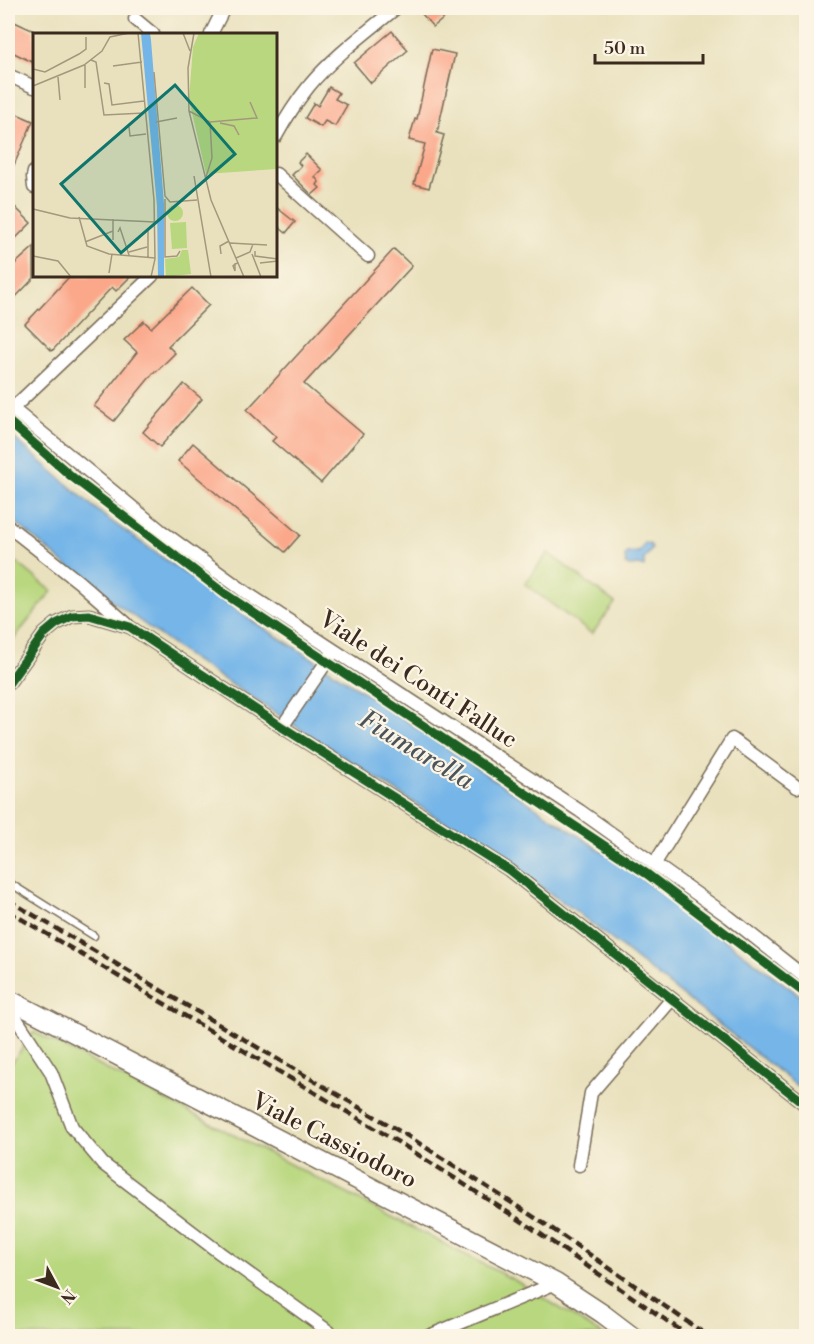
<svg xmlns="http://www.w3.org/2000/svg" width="814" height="1344" viewBox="0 0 814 1344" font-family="'Libre Bodoni',serif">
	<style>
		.green { fill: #b8d77e; stroke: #7a804e; stroke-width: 1.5 }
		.water { fill: #74b5e8; stroke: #587083; stroke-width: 1.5 }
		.building { fill: #fba78a }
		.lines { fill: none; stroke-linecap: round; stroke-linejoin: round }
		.service-casing { stroke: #786a56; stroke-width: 9 }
		.minor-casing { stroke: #786a56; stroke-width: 15 }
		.secondary-casing { stroke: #786a56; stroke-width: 21 }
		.service { stroke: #fff; stroke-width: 6 }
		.minor { stroke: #fff; stroke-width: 12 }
		.secondary { stroke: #fff; stroke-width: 18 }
		.rail { stroke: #3b2a1e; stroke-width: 4.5; stroke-dasharray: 9 4.5; stroke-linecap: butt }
		.cycleway-casing { stroke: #fcf5e5; stroke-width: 13 }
		.cycleway { stroke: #1b5e20; stroke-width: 9 }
		.labels { text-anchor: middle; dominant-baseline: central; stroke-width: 4.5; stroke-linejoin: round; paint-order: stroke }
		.street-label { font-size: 24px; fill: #3b2a1e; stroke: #fcf5e5 }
		.water-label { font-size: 26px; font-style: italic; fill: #4c545b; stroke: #fcf5e5 }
		.inset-road { fill: none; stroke: #a3987d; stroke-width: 1.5 }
		.view { fill: #0f766e; fill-opacity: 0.15; stroke: #0f766e; stroke-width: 3 }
		.inset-edge { fill: none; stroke: #3b2a1e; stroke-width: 3 }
	</style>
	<rect width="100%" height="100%" fill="#fcf5e5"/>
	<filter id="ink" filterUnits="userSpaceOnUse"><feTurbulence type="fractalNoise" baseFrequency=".0167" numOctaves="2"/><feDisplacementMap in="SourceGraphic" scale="12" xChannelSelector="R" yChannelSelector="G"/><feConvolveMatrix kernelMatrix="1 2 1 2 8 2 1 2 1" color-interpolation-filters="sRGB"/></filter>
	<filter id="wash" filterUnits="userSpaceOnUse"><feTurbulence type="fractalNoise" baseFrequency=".008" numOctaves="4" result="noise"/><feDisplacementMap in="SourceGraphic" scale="24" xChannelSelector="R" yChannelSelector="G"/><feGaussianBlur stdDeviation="1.35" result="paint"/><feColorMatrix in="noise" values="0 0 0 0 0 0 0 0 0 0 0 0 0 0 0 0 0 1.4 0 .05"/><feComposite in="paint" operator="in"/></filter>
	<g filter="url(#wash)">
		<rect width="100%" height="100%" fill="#e9e1bd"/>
		<g class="green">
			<path d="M 548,553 L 615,603 L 592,634 L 525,584 Z"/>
			<path d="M 8,555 L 52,591 L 8,646 Z"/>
			<path d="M 34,1032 L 516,1281 L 605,1336 L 8,1336 L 8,1068 Z"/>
		</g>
		<g class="water">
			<path d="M 8,433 L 104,516 L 149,548 L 254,622 L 318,662 L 636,874 L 806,1000 L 806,1093 L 573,909 L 470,839 L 189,657 L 80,577 L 8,516 Z"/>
			<path d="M 645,543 L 651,545 L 652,549 L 644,559 L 644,567 L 639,565 L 629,566 L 626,564 L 625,557 L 627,553 L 639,552 Z"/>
		</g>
		<g id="blocks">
			<g class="building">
				<path d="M 417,8 L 457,8 L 433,27 Z"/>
				<path d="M 8,19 L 34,31 L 34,63 L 8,50 Z"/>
				<path d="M 392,31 L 408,50 L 371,83 L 354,63 Z"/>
				<path d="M 432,49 L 455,54 L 437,133 L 444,135 L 429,188 L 414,184 L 425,144 L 409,140 L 415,119 L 417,119 Z"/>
				<path d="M 329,87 L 339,93 L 335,99 L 347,105 L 335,126 L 325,121 L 321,127 L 305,118 L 314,103 L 318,106 Z"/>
				<path d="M 10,111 L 33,121 L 8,179 L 8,117 Z"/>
				<path d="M 306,154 L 322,170 L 315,177 L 319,182 L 317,185 L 320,188 L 312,195 L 292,175 L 301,166 L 298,162 Z"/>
				<path d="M 8,200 L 31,223 L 8,246 Z"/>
				<path d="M 276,207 L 295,222 L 286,233 L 276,225 Z"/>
				<path d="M 34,247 L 34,278 L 8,305 L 8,270 Z"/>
				<path d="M 394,249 L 412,266 L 304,384 L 363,434 L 321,483 L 272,441 L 276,437 L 247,410 Z"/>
				<path d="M 70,276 L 131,276 L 116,291 L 112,287 L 52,351 L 25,324 Z"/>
				<path d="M 192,288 L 209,305 L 168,346 L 175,353 L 156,372 L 155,371 L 114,421 L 94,406 L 137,352 L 124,340 L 144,321 L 151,328 Z"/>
				<path d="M 184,384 L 202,399 L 160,447 L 143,432 Z"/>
				<path d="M 193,443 L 300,535 L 285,552 L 178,461 Z"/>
			</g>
		</g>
	</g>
	<g filter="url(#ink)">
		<use href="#blocks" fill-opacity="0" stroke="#786a56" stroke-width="1.5"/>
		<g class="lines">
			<g class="service-casing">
				<path id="service" d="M 8,882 L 94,936"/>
			</g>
			<g class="minor-casing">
				<g id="minor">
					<path d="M 135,19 L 153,34"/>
					<path d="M 211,34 L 224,8"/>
					<path d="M 8,75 L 34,87"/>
					<path d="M 276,136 C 286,118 297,101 309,86 C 334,56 367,32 396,8"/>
					<path d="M 34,172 L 33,177 L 34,187"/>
					<path d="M 276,174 L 368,256"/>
					<path d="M 8,405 L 160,530 L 248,594 L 580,811 L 729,917 L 806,978"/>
					<path d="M 12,409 L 152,276"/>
					<path d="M 8,526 L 79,582 L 127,624"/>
					<path d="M 8,684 L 44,634 L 56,624 L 72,616 L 89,615 L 130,627 L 282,727 L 509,870 L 806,1105"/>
					<path d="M 282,727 L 334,651"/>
					<path d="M 655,863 L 732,739 L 797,787"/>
					<path d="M 8,1006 L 51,1072 L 72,1127 L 103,1164 L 220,1253 L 335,1336"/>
					<path d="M 579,1165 L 591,1093 L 672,999"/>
					<path d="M 429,1336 L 556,1283"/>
				</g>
			</g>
			<g class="secondary-casing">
				<path id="secondary" d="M 8,999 L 556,1283 L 603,1314 L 632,1336"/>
			</g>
			<use href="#service" class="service"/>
			<use href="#minor" class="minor"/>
			<use href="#secondary" class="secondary"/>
			<g class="rail">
				<path d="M 8,900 L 411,1138 L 554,1230 L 708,1336"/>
				<path d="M 8,911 L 403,1145 L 526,1224 L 689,1336"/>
			</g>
			<g class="cycleway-casing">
				<g id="cycleway">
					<path d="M 8,421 L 71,476 L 225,594 L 647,874 L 806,994"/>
					<path d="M 8,684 L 44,634 L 56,624 L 72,616 L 89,615 L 130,627 L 282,727 L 509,870 L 806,1105"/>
				</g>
			</g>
			<use href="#cycleway" class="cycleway"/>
		</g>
	</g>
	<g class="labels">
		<g class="street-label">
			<text transform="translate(418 680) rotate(33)">Viale dei Conti Falluc</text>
			<text transform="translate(334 1141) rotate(27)">Viale Cassiodoro</text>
		</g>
		<g class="water-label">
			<text transform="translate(416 750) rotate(31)">Fiumarella</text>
		</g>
	</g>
	<g transform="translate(33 33)">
		<rect width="244" height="244" fill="#e9e1bd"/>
		<path d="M 166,0 L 244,0 L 244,136 L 173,141 L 156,66 L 160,14 ZM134 180a8 8 0 1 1 16 0a8 8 0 1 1-16 0ZM 153,189 L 154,215 L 139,216 L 137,190 ZM 149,217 L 155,217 L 158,241 L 133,244 L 132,226 L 146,224 Z" fill="#b8d77e"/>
		<path d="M 108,0 L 117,0 L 118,7 L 131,171 L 131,244 L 125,244 L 124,173 Z" fill="#74b5e8"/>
		<path class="inset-road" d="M 105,0 L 121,167 L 122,226 L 118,244M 150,0 L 157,18M 161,0 L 155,35 L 156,78 L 178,167 L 211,244M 58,27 L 63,29 L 71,82 L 111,80M 52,32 L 52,55M 80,33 L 109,29M 0,36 L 12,39 L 46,21 L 53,16 L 53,4M 121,39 L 132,163 L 137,169 L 164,167M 25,44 L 27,67M 71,50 L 76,51 L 79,72 L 111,68M 0,53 L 51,32 L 69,18 L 77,4 L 96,0M 156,78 L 177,89 L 179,125 L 173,144M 123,89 L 144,85M 177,89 L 224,85 L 217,69M 187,90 L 201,93 L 206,102M 96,94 L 97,103 L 113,101M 161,143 L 178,244M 132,166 L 132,224 L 144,223 L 147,218M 0,176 L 37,185 L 122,189M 46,184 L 54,213 L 76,221 L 122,225M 115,198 L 115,224M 85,199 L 87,195 L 96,222M 80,207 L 80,186M 52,209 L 80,198M 197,210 L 234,212M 222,218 L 222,223 L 245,226M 96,219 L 114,214M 188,221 L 187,213 L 196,208M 219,221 L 228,244M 0,223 L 25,228 L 38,244M 203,225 L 217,219 L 220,211M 227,230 L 245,228M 202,231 L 202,238 L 200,233 L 202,231 L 205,230M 76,240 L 79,221"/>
		<path class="view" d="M 142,52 L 202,121 L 88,220 L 28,151 Z"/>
		<rect width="244" height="244" class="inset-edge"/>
	</g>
	<rect width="814" height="1344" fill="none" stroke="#fcf5e5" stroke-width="30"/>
	<g transform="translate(57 1287) rotate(131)" stroke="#fcf5e5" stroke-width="4.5" paint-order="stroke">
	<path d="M0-4.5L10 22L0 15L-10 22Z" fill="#3b2a1e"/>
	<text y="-9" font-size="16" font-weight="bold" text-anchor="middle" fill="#3b2a1e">N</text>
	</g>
	<path d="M595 54v9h108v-9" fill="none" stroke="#3b2a1e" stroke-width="3"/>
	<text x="604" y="54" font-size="18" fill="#3b2a1e" stroke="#fcf5e5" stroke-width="4.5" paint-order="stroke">50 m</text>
</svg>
